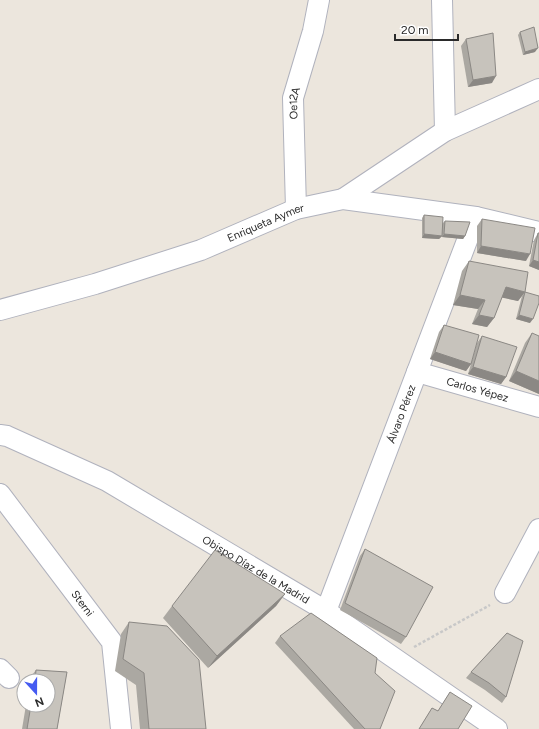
<svg xmlns="http://www.w3.org/2000/svg" width="539" height="729" viewBox="0 0 539 729" font-family="Figtree,sans-serif">
	<style>
		.lines { fill: none; stroke-linecap: round; stroke-linejoin: round }
		.minor-casing { stroke: #b0b2bd; stroke-width: 22 }
		.path { stroke: #c8c8c8; stroke-width: 2.5; stroke-dasharray: 3 2; stroke-linecap: butt }
		.minor { stroke: #fff; stroke-width: 20 }
		.wall { fill: #aba8a2 }
		.shaded-wall { fill: #8b8884 }
		.building { fill: #c7c3bc; stroke: #8b8884 }
		.labels { text-anchor: middle; dominant-baseline: central; stroke-width: 4; stroke-linejoin: round; paint-order: stroke }
		.street-label { font-size: 11px; fill: #2a2a2a; stroke: #fff }
	</style>
	<rect width="100%" height="100%" fill="#ece6dd"/>
	<g class="lines">
		<g class="minor-casing">
			<g id="minor">
				<path d="M 442,0 L 445,131"/>
				<path d="M 343,199 L 445,131 L 539,89"/>
				<path id="s1" d="M 296,209 L 293,98 L 313,31 L 319,0"/>
				<path id="s2" d="M 0,310 L 95,284 L 201,250 L 296,209 L 343,199 L 476,217 L 539,232"/>
				<path id="s3" d="M 417,372 L 539,407"/>
				<path id="s4" d="M 0,435 L 7,436 L 107,481 L 326,611 L 497,729"/>
				<path id="s5" d="M 0,494 L 112,642 L 121,729"/>
				<path d="M 505,593 L 539,529"/>
				<path id="s6" d="M 326,611 L 476,217"/>
				<path d="M 0,669 L 9,678"/>
			</g>
		</g>
		<path class="path" d="M 414,647 L 490,605"/>
		<use href="#minor" class="minor"/>
	</g>
	<g class="wall">
		<path d="M 520,32 L 535,52 L 523,55 L 518,35 Z"/>
		<path d="M 466,39 L 492,83 L 468,87 L 461,46 Z"/>
		<path d="M 424,215 L 442,236 L 439,239 L 422,238 L 422,218 Z"/>
		<path d="M 482,219 L 526,261 L 477,253 L 477,226 Z"/>
		<path d="M 445,221 L 465,236 L 463,239 L 442,237 L 442,224 Z"/>
		<path d="M 538,233 L 539,233 L 539,270 L 529,266 L 534,240 Z"/>
		<path d="M 469,261 L 525,292 L 518,301 L 502,297 L 494,318 L 487,327 L 472,324 L 478,309 L 453,305 L 462,271 Z"/>
		<path d="M 525,292 L 530,323 L 516,319 L 522,296 Z"/>
		<path d="M 444,325 L 471,364 L 477,343 L 482,336 L 506,377 L 501,384 L 468,374 L 471,364 L 466,371 L 430,359 L 439,332 Z"/>
		<path d="M 532,333 L 539,394 L 509,381 L 525,343 Z"/>
		<path d="M 365,549 L 406,637 L 401,644 L 340,610 L 360,556 Z"/>
		<path d="M 285,594 L 276,606 L 208,668 L 163,618 L 172,606 Z"/>
		<path d="M 129,622 L 206,729 L 140,729 L 136,685 L 115,671 L 121,634 Z"/>
		<path d="M 507,633 L 506,697 L 502,703 L 485,690 L 466,678 L 471,672 Z"/>
		<path d="M 280,636 L 375,673 L 380,729 L 354,729 L 275,643 Z"/>
		<path d="M 36,670 L 67,672 L 57,729 L 22,729 L 26,705 L 48,705 L 48,681 L 29,681 L 29,679 Z"/>
		<path d="M 450,692 L 458,729 L 419,729 L 432,708 L 438,711 Z"/>
	</g>
	<g class="shaded-wall">
		<path d="M 538,48 L 535,52 L 523,55 L 525,52 Z"/>
		<path d="M 496,76 L 492,83 L 468,87 L 473,80 Z"/>
		<path d="M 424,234 L 442,236 L 439,239 L 422,238 Z"/>
		<path d="M 444,234 L 465,236 L 463,239 L 442,237 Z"/>
		<path d="M 481,246 L 530,254 L 526,261 L 477,253 Z"/>
		<path d="M 533,260 L 539,262 L 539,270 L 529,266 Z"/>
		<path d="M 506,287 L 525,292 L 518,301 L 499,297 Z"/>
		<path d="M 460,295 L 485,300 L 478,309 L 453,305 Z"/>
		<path d="M 479,315 L 494,318 L 487,327 L 472,324 Z"/>
		<path d="M 519,315 L 533,319 L 530,323 L 516,319 Z"/>
		<path d="M 435,352 L 471,364 L 466,371 L 430,359 Z"/>
		<path d="M 473,367 L 506,377 L 501,384 L 468,374 Z"/>
		<path d="M 516,371 L 539,381 L 539,394 L 509,381 Z"/>
		<path d="M 285,594 L 276,606 L 208,668 L 217,656 Z"/>
	</g>
	<g class="building">
		<path d="M 534,27 L 538,48 L 525,52 L 520,32 Z"/>
		<path d="M 493,33 L 496,76 L 473,80 L 466,39 Z"/>
		<path d="M 424,215 L 443,217 L 442,236 L 424,234 Z"/>
		<path d="M 482,219 L 535,228 L 530,254 L 481,246 Z"/>
		<path d="M 445,221 L 470,222 L 465,236 L 444,234 Z"/>
		<path d="M 538,233 L 539,233 L 539,262 L 533,260 Z"/>
		<path d="M 469,261 L 528,272 L 525,292 L 506,287 L 494,318 L 479,315 L 485,300 L 460,295 Z"/>
		<path d="M 525,292 L 539,296 L 539,303 L 533,319 L 519,315 Z"/>
		<path d="M 444,325 L 479,335 L 471,364 L 435,352 Z"/>
		<path d="M 532,333 L 539,336 L 539,381 L 516,371 Z"/>
		<path d="M 482,336 L 517,347 L 506,377 L 473,367 Z"/>
		<path d="M 365,549 L 433,587 L 406,637 L 345,603 Z"/>
		<path d="M 215,550 L 285,594 L 217,656 L 172,606 Z"/>
		<path d="M 311,613 L 377,658 L 375,673 L 395,691 L 380,729 L 365,729 L 280,636 Z"/>
		<path d="M 129,622 L 167,626 L 199,660 L 206,729 L 149,729 L 144,673 L 123,659 Z"/>
		<path d="M 507,633 L 523,641 L 506,697 L 489,683 L 471,672 Z"/>
		<path d="M 36,670 L 67,672 L 57,729 L 27,729 L 31,705 L 48,705 L 48,681 L 35,681 Z"/>
		<path d="M 450,692 L 472,706 L 458,729 L 419,729 L 432,708 L 438,711 Z"/>
	</g>
	<g class="labels">
		<g class="street-label">
			<text stroke="none"><textPath href="#s1" startOffset="106">Oe12A</textPath></text>
			<text stroke="none"><textPath href="#s2" startOffset="280">Enriqueta Aymer</textPath></text>
			<text stroke="none"><textPath href="#s3" startOffset="63">Carlos Yépez</textPath></text>
			<text stroke="none"><textPath href="#s6" startOffset="211">Álvaro Pérez</textPath></text>
			<text stroke="none"><textPath href="#s4" startOffset="290">Obispo Díaz de la Madrid</textPath></text>
			<text stroke="none"><textPath href="#s5" startOffset="137">Sterni</textPath></text>
		</g>
	</g>
	<g transform="translate(36 693) rotate(159)"><circle r="19" fill="#ffffff" stroke="#aaaaaa"/>
	<path d="M0-3L7 15L0 10L-7 15Z" fill="#455bf1"/>
	<text y="-6" font-size="11" font-weight="bold" text-anchor="middle" fill="#2a2a2a">N</text>
	</g>
	<path d="M395 34v6h63v-6" fill="none" stroke="#2a2a2a" stroke-width="2"/>
	<text x="401" y="34" font-size="12" fill="#2a2a2a" stroke="#ffffff" stroke-width="3" paint-order="stroke">20 m</text>
</svg>
